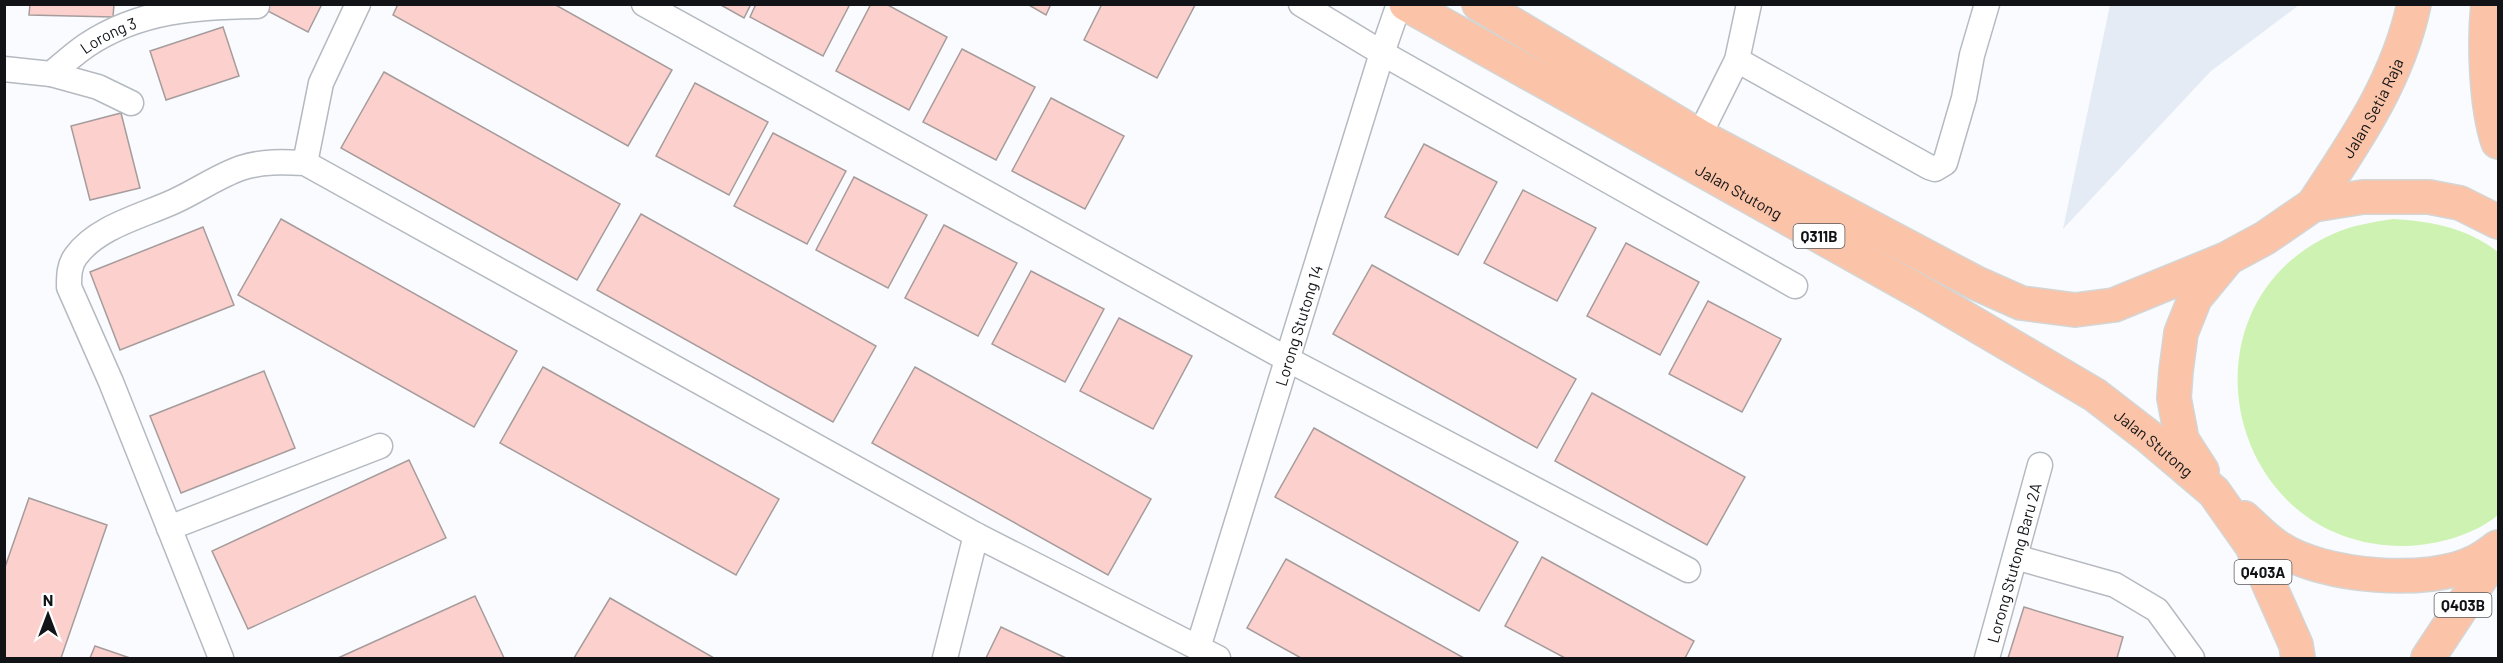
<svg xmlns="http://www.w3.org/2000/svg" width="2503" height="663" viewBox="0 0 2503 663" font-family="Barlow,sans-serif">
	<style>
		.built { fill: #e5ebf4 }
		.green { fill: #cef2b1 }
		.building { fill: #fbd0cd; stroke: #a69c9c; stroke-width: 1.5 }
		.lines { fill: none; stroke-linecap: round; stroke-linejoin: round }
		.street-casing { stroke: #b5bac1; stroke-width: 27 }
		.primary-casing { stroke: #d4d5d5; stroke-width: 36 }
		.street { stroke: #fff; stroke-width: 24 }
		.primary { stroke: #fbc3a7; stroke-width: 33 }
		.labels { text-anchor: middle; dominant-baseline: central; stroke-width: 4.5; stroke-linejoin: round; paint-order: stroke }
		.shield { fill: #fff; stroke: #585a5c; stroke-width: 1.5 }
		.shield-label { font-size: 15px; font-weight: bold; fill: #111316 }
		.street-label { font-size: 16px; fill: #111316; stroke: #fff }
	</style>
	<rect width="100%" height="100%" fill="#f9fbfe"/>
	<path class="built" d="M 2110,5 L 2299,5 L 2211,71 L 2063,229 Z"/>
	<path class="green" d="M 2393,219 C 2431,221 2467,228 2498,252 L 2498,515 C 2474,535 2437,545 2405,546 C 2226,548 2172,304 2335,233 C 2354,225 2373,222 2393,219 Z"/>
	<g class="building">
		<path d="M 30,4 L 114,4 L 113,17 L 29,15 Z"/>
		<path d="M 264,4 L 322,4 L 308,32 L 262,8 Z"/>
		<path d="M 398,4 L 554,4 L 672,70 L 628,146 L 393,15 Z"/>
		<path d="M 719,4 L 751,4 L 744,18 Z"/>
		<path d="M 756,4 L 850,4 L 823,56 L 750,17 Z"/>
		<path d="M 871,4 L 886,4 L 947,37 L 909,110 L 836,71 Z"/>
		<path d="M 1027,4 L 1051,4 L 1046,15 Z"/>
		<path d="M 1102,4 L 1195,4 L 1195,5 L 1157,78 L 1084,40 Z"/>
		<path d="M 223,27 L 239,76 L 166,100 L 150,51 Z"/>
		<path d="M 962,49 L 1035,87 L 996,160 L 923,122 Z"/>
		<path d="M 384,72 L 620,204 L 577,280 L 341,148 Z"/>
		<path d="M 695,83 L 768,122 L 729,195 L 656,156 Z"/>
		<path d="M 1051,98 L 1124,136 L 1085,209 L 1012,171 Z"/>
		<path d="M 121,113 L 140,188 L 90,200 L 71,126 Z"/>
		<path d="M 773,133 L 846,171 L 807,244 L 734,206 Z"/>
		<path d="M 1424,144 L 1497,182 L 1458,255 L 1385,217 Z"/>
		<path d="M 854,177 L 927,215 L 888,288 L 816,250 Z"/>
		<path d="M 1523,190 L 1596,228 L 1557,301 L 1484,263 Z"/>
		<path d="M 641,214 L 876,346 L 833,422 L 597,290 Z"/>
		<path d="M 281,219 L 517,351 L 474,427 L 238,295 Z"/>
		<path d="M 944,225 L 1017,263 L 978,336 L 905,298 Z"/>
		<path d="M 203,227 L 234,305 L 120,350 L 90,272 Z"/>
		<path d="M 1626,243 L 1699,282 L 1660,355 L 1587,316 Z"/>
		<path d="M 1372,265 L 1576,379 L 1537,448 L 1333,334 Z"/>
		<path d="M 1031,271 L 1104,309 L 1065,382 L 992,344 Z"/>
		<path d="M 1708,301 L 1781,339 L 1742,412 L 1669,374 Z"/>
		<path d="M 1119,318 L 1192,356 L 1153,429 L 1080,391 Z"/>
		<path d="M 543,367 L 779,499 L 736,575 L 500,443 Z"/>
		<path d="M 915,367 L 1151,499 L 1108,575 L 872,443 Z"/>
		<path d="M 264,371 L 295,448 L 181,493 L 150,416 Z"/>
		<path d="M 1592,393 L 1745,477 L 1707,545 L 1555,461 Z"/>
		<path d="M 1314,428 L 1518,542 L 1479,611 L 1275,497 Z"/>
		<path d="M 409,460 L 446,538 L 248,629 L 212,551 Z"/>
		<path d="M 29,498 L 107,525 L 61,658 L 4,658 L 4,570 Z"/>
		<path d="M 1542,557 L 1694,641 L 1685,658 L 1565,658 L 1505,626 Z"/>
		<path d="M 1286,559 L 1464,658 L 1301,658 L 1247,628 Z"/>
		<path d="M 475,596 L 504,658 L 338,658 Z"/>
		<path d="M 610,598 L 714,658 L 574,658 Z"/>
		<path d="M 2024,607 L 2123,637 L 2117,658 L 2008,658 Z"/>
		<path d="M 1001,627 L 1066,658 L 986,658 Z"/>
		<path d="M 95,646 L 130,658 L 90,658 Z"/>
	</g>
	<g class="lines">
		<g class="street-casing">
			<g id="street">
				<path d="M 644,4 L 1287,359 L 1688,570"/>
				<path d="M 1301,4 L 1382,53 L 1795,286"/>
				<path d="M 1737,60 L 1929,167 L 1935,169 L 1945,163 L 1964,98 L 1972,55 L 1987,4"/>
				<path id="s1" d="M 4,69 L 51,74 C 63,64 75,53 87,45 C 140,10 196,7 257,6"/>
				<path d="M 51,74 L 98,87 L 131,103"/>
				<path d="M 1699,136 L 1737,60 L 1749,4"/>
				<path d="M 305,163 L 321,83 L 358,4"/>
				<path d="M 169,528 L 380,446"/>
				<path d="M 2015,557 L 2115,585 L 2157,610 L 2192,658"/>
				<path id="s2" d="M 1198,648 L 1382,53 L 1399,4"/>
				<path d="M 221,658 L 111,382 L 69,287 C 69,276 69,265 76,256 C 98,226 143,216 175,201 C 197,191 218,176 241,168 C 262,161 284,162 305,163 L 976,535 L 1218,658"/>
				<path d="M 945,658 L 976,535"/>
				<path id="s3" d="M 1987,658 L 2040,465"/>
			</g>
		</g>
		<g class="primary-casing">
			<g id="primary">
				<path id="s4" d="M 1406,4 L 1927,296 L 2095,395 L 2148,436 L 2214,492 L 2252,546 L 2296,645 L 2298,658"/>
				<path d="M 1479,4 L 1699,136 L 1976,283 L 2021,303 L 2075,310 L 2114,305 L 2224,260"/>
				<path d="M 2488,4 C 2484,43 2486,106 2498,142"/>
				<path id="s5" d="M 2313,205 C 2355,142 2398,80 2414,4"/>
				<path d="M 2202,471 L 2182,440 L 2174,398 L 2176,371 L 2181,333 L 2195,298 L 2228,258 L 2265,238 L 2313,205 L 2363,197 L 2429,197 L 2460,203 L 2498,222"/>
				<path d="M 2244,518 C 2255,528 2266,540 2279,548 C 2322,577 2429,586 2475,562 C 2484,558 2491,552 2498,547"/>
				<path d="M 2428,658 L 2498,552"/>
			</g>
		</g>
		<use href="#street" class="street"/>
		<use href="#primary" class="primary"/>
	</g>
	<g class="labels">
		<g class="shield">
			<rect x="1793.5" y="224" width="51" height="24" rx="4.5"/>
			<rect x="2234.5" y="560" width="57" height="24" rx="4.5"/>
			<rect x="2434.5" y="593" width="57" height="24" rx="4.5"/>
		</g>
		<g class="shield-label">
			<text x="1819" y="236">Q311B</text>
			<text x="2263" y="572">Q403A</text>
			<text x="2463" y="605">Q403B</text>
		</g>
		<g class="street-label">
			<text stroke="none"><textPath href="#s1" startOffset="117">Lorong 3</textPath></text>
			<text stroke="none"><textPath href="#s5" startOffset="114">Jalan Setia Raja</textPath></text>
			<text stroke="none"><textPath href="#s4" startOffset="382">Jalan Stutong</textPath></text>
			<text stroke="none"><textPath href="#s2" startOffset="338">Lorong Stutong 14</textPath></text>
			<text stroke="none"><textPath href="#s4" startOffset="868">Jalan Stutong</textPath></text>
			<text stroke="none"><textPath href="#s3" startOffset="99">Lorong Stutong Baru 2A</textPath></text>
		</g>
	</g>
	<rect width="2503" height="663" fill="none" stroke="#111316" stroke-width="12"/>
	<g transform="translate(48 615)" stroke="#ffffff" stroke-width="4.5" paint-order="stroke">
	<path d="M0-4.5L10 22L0 15L-10 22Z" fill="#111316"/>
	<text y="-9" font-size="16" font-weight="bold" text-anchor="middle" fill="#111316">N</text>
	</g>
</svg>
